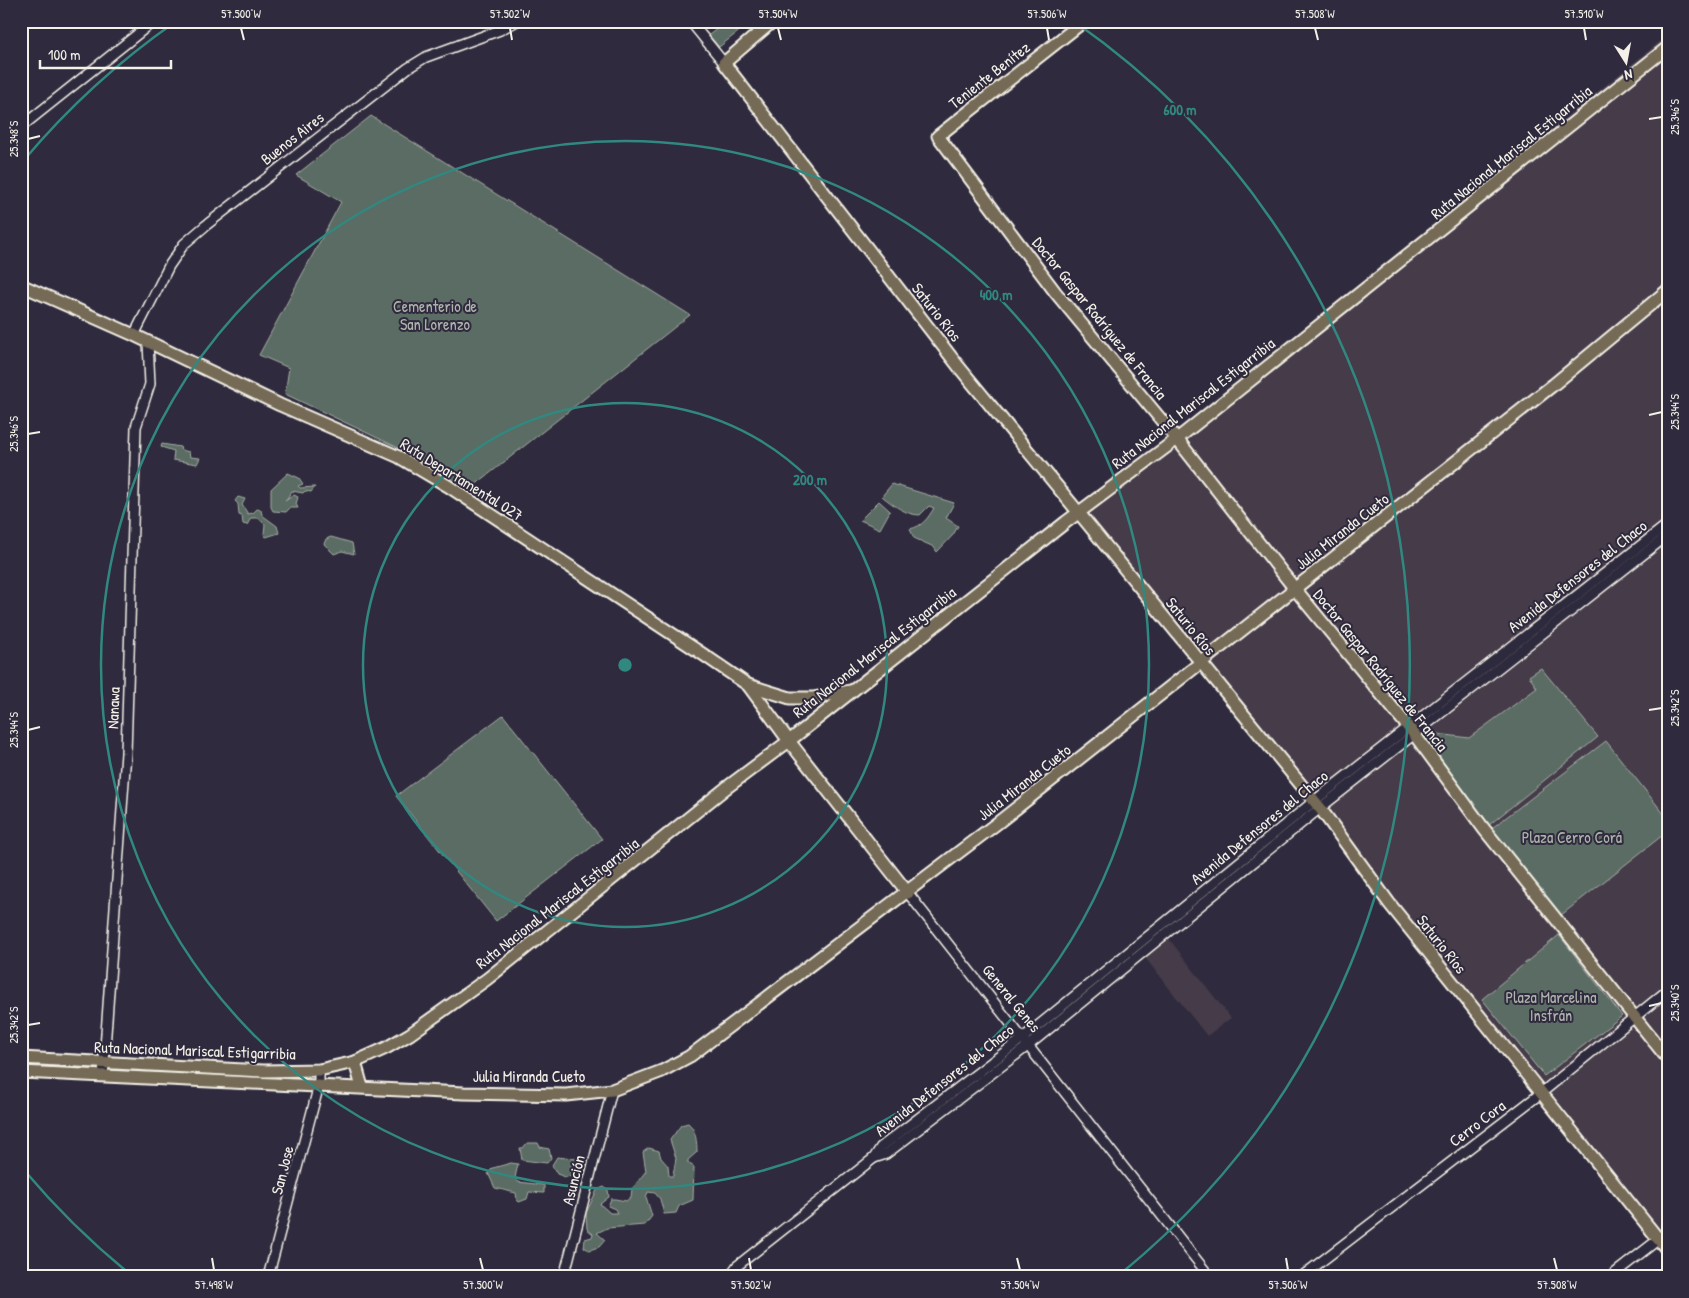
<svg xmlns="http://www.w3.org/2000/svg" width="1689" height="1298" viewBox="0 0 1689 1298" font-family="'Patrick Hand',sans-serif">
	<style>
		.built { fill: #443b4a }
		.green { fill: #5a6c64; stroke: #a7aea6 }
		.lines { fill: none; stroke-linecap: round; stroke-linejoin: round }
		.tertiary-casing { stroke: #f4f1e8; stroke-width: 12 }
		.primary-casing { stroke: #f4f1e8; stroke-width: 15 }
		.trunk-casing { stroke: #f4f1e8; stroke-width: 15 }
		.tertiary { stroke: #2f2a3d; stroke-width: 9 }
		.primary { stroke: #756a55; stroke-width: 11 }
		.trunk { stroke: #756a55; stroke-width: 11 }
		.ticks { fill: none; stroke: #f4f1e8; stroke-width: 2 }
		.ring { fill: none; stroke: #318880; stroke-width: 2.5 }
		.labels { text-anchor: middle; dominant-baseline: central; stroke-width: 4; stroke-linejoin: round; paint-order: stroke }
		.street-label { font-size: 16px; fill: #f4f1e8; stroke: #2f2a3d }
		.park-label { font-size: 16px; fill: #afb5ad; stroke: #2f2a3d }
		.centre { fill: #318880; stroke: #2f2a3d; stroke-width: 2.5 }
		.ring-label { font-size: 15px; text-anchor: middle; font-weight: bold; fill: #318880; stroke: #2f2a3d; stroke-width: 4; stroke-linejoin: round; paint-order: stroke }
		.neatline { fill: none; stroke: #f4f1e8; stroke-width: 2 }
		.ticks-label { font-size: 12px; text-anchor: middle; fill: #f4f1e8 }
	</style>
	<rect width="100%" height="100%" fill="#2f2a3d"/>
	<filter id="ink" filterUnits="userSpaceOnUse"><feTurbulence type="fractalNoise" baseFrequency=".02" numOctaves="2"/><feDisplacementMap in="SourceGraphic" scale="10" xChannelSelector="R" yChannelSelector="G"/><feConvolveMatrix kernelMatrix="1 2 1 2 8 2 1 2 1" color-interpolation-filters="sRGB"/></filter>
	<g filter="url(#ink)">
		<g class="built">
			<path d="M 1668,35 L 1668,1233 L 1658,1241 L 1073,514 Z"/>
			<path d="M 1166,935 L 1231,1018 L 1207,1036 L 1142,954 Z"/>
		</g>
		<g class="green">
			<path d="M 727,21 L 744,21 L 747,25 L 719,47 L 709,35 Z"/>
			<path d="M 371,116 L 690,315 L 470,489 L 403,450 L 285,394 L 289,368 L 259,355 L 341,202 L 296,175 Z"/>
			<path d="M 162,444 L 180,447 L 181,450 L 189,452 L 190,457 L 200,458 L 197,464 L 173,460 L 174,451 L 161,447 Z"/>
			<path d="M 288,473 L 299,478 L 303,484 L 298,486 L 300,488 L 315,487 L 311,492 L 305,491 L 303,493 L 292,491 L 285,501 L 294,495 L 298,497 L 296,504 L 298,508 L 290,508 L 286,512 L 273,511 L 271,507 L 271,489 Z"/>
			<path d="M 892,484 L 954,503 L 946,518 L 958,526 L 953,535 L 937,552 L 934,547 L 914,538 L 910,529 C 923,526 928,518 934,508 L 929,506 L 920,515 C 906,515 893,505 882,496 Z"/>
			<path d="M 238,497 L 245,499 L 242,505 L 248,514 L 253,513 L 257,509 L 261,510 L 262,515 L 277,526 L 279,533 L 266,537 L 264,534 L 265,524 L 258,518 L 251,518 L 247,525 L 243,524 L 242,516 L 239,515 L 238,504 L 235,501 Z"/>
			<path d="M 879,501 L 890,511 L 880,529 L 860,520 Z"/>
			<path d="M 331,537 L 352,543 L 354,554 L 342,551 L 334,554 L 324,544 L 326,539 Z"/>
			<path d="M 1541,668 L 1598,737 L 1489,825 L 1421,738 L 1430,733 L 1469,738 L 1537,688 L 1529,676 Z"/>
			<path d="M 503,715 L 602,839 L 496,921 L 396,796 Z"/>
			<path d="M 1606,741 L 1668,819 L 1668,831 L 1560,916 L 1492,828 Z"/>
			<path d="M 1559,935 L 1622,1016 L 1544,1076 L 1482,999 Z"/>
			<path d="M 688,1123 C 696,1129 697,1143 697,1152 L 688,1160 L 688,1163 L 694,1167 L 693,1200 L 679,1206 L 676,1213 L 664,1214 L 660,1199 L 655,1193 L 648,1192 L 646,1197 L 652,1216 L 645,1225 L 607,1228 L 597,1233 L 605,1240 L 599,1247 L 589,1250 L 584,1247 L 585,1239 L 592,1237 L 593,1234 L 587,1229 L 586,1213 L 597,1190 L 604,1187 L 608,1190 L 609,1197 L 600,1204 L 610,1213 L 617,1213 L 615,1209 L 608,1206 L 611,1199 L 615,1199 L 626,1201 L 631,1197 L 632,1189 L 646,1171 L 643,1152 L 649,1148 L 659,1151 L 661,1158 L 668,1166 L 669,1176 L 673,1176 L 676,1158 L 670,1140 L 681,1125 Z"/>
			<path d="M 527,1143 L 538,1143 L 540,1147 L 549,1149 L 551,1158 L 547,1163 L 522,1160 L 520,1148 L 523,1148 Z"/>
			<path d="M 557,1157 L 587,1160 L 586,1171 L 576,1169 L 574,1176 L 565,1177 L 557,1174 L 552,1165 Z"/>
			<path d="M 511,1163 L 518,1164 L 515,1178 L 518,1182 L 544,1185 L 544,1193 L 529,1192 L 527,1199 L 519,1202 L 517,1200 L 516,1193 L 495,1188 L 488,1173 L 493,1168 Z"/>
		</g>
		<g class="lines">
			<g class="tertiary-casing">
				<g id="tertiary">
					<path d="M 690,21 L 724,63"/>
					<path d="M 21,127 L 154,21"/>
					<path d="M 134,335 L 169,266 L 184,244 L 205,226 L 408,68 L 426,57 L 500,30 L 517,21"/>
					<path d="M 908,893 L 1210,1277"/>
					<path d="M 103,1076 L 126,753 L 136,427 L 150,384 L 148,342"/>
					<path d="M 874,1158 L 886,1154 L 1029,1045 L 1320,808 L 1668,535"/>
					<path d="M 268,1277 L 319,1085 L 319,1070"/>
					<path d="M 564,1277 L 612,1090"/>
					<path d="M 729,1277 L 737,1266 L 874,1158 L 881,1147 L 1023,1038 L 1313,802 L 1668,524"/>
					<path d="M 1301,1277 L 1540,1094 L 1668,990"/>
					<path d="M 1610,1277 L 1668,1232"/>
				</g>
			</g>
			<g class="primary-casing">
				<g id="primary">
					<path d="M 773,21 L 724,63 L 959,367 L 1079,513"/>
					<path d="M 1084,21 L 938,136 L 1056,293 L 1177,439"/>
					<path d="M 21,285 L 134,335 L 280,405 L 399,457 L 448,486 L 704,655 L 748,685 L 789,741 L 908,893"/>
					<path d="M 748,685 L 790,698 L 813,698 L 850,691"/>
				</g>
			</g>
			<g class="trunk-casing">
				<g id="trunk">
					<path d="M 1177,439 L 1295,589 L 1414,734 L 1484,829 L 1668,1059"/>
					<path d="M 1079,513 L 1320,808 L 1389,903 L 1668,1251"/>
					<path d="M 21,1058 L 264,1071 L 319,1070 L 355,1062 L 386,1048 L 410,1034 L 487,979 L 726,788 L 789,741 L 1066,522 L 1177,439 L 1668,47"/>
					<path d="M 355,1062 L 362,1087"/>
					<path d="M 21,1072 L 464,1093 L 566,1095 L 612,1090 L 662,1071 L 690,1056 L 1000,821 L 1553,385 L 1668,290"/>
				</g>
			</g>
			<use href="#tertiary" class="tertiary"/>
			<use href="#primary" class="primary"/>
			<use href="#trunk" class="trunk"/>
		</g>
	</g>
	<path class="ticks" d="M 241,28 L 244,40M 510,28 L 512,40M 778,28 L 781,40M 1047,28 L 1049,40M 1315,28 L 1318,40M 1584,28 L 1586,40M 1649,119 L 1662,117M 28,139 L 40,136M 1649,415 L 1662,412M 28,434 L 40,432M 1649,710 L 1662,708M 28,730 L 40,727M 1649,1006 L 1662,1003M 28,1025 L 40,1023M 212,1258 L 214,1270M 480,1258 L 483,1270M 749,1258 L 751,1270M 1017,1258 L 1020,1270M 1286,1258 L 1288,1270M 1554,1258 L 1557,1270"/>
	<g class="ring">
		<circle cx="625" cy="665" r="262"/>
		<circle cx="625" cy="665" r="524"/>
		<path d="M131 1275A785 785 0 0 1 24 1170M24 160A785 785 0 0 1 175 22M1075 22A785 785 0 0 1 1119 1275"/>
	</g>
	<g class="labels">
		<g class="street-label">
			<text transform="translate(989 75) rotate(-38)">Teniente Benítez</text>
			<text transform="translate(292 138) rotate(-38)">Buenos Aires</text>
			<text transform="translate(1511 152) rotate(-39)">Ruta Nacional Mariscal Estigarribia</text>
			<text transform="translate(937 312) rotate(52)">Saturio Ríos</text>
			<text transform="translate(1100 318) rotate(51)">Doctor Gaspar Rodríguez de Francia</text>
			<text transform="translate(1193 403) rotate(-38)">Ruta Nacional Mariscal Estigarribia</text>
			<text transform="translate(462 479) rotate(32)">Ruta Departamental 027</text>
			<text transform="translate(1342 531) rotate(-38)">Julia Miranda Cueto</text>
			<text transform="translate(1577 576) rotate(-38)">Avenida Defensores del Chaco</text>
			<text transform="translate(1191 626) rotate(51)">Saturio Ríos</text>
			<text transform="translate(874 652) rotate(-38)">Ruta Nacional Mariscal Estigarribia</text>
			<text transform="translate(1381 670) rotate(51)">Doctor Gaspar Rodríguez de Francia</text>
			<text transform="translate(113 708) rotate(-88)">Nanawa</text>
			<text transform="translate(1024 782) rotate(-38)">Julia Miranda Cueto</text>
			<text transform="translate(1259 827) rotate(-39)">Avenida Defensores del Chaco</text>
			<text transform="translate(557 903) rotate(-38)">Ruta Nacional Mariscal Estigarribia</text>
			<text transform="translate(1442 944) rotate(52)">Saturio Ríos</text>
			<text transform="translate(1012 998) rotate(51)">General Genes</text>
			<text transform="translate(195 1050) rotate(2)">Ruta Nacional Mariscal Estigarribia</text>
			<text x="529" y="1076">Julia Miranda Cueto</text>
			<text transform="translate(944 1080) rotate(-38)">Avenida Defensores del Chaco</text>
			<text transform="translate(1477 1123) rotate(-37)">Cerro Cora</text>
			<text transform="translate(282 1170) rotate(-76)">San Jose</text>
			<text transform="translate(573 1180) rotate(-76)">Asunción</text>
		</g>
		<g class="park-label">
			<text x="435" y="306">Cementerio de<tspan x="435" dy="18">San Lorenzo</tspan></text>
			<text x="1572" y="837">Plaza Cerro Corá</text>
			<text x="1551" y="997">Plaza Marcelina<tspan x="1551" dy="18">Insfrán</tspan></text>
		</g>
	</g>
	<circle cx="625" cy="665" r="8" class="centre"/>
	<g class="ring-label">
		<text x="1180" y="115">600 m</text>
		<text x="996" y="300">400 m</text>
		<text x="810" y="485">200 m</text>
	</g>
	<rect width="1689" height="1298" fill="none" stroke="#2f2a3d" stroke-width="55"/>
	<g transform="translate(1626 62) rotate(169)" stroke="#2f2a3d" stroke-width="4" paint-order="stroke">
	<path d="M0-4L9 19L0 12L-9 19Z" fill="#f4f1e8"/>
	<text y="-8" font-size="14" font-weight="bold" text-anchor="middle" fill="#f4f1e8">N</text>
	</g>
	<path d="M40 60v8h131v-8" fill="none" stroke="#f4f1e8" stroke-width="2.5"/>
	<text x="48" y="60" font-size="15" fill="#f4f1e8" stroke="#2f2a3d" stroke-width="4" paint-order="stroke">100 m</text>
	<rect x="28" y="28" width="1634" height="1242" class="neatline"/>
	<g class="ticks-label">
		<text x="241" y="18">57.500°W</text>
		<text x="510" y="18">57.502°W</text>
		<text x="778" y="18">57.504°W</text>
		<text x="1047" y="18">57.506°W</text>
		<text x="1315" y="18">57.508°W</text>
		<text x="1584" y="18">57.510°W</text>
		<text transform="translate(1675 117) rotate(-90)" y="4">25.346°S</text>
		<text transform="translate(14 139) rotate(-90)" y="4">25.348°S</text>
		<text transform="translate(1675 412) rotate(-90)" y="4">25.344°S</text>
		<text transform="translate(14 434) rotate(-90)" y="4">25.346°S</text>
		<text transform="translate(1675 708) rotate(-90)" y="4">25.342°S</text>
		<text transform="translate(14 730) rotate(-90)" y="4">25.344°S</text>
		<text transform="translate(1675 1003) rotate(-90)" y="4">25.340°S</text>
		<text transform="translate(14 1025) rotate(-90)" y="4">25.342°S</text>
		<text x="214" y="1289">57.498°W</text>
		<text x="483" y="1289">57.500°W</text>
		<text x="751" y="1289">57.502°W</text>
		<text x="1020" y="1289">57.504°W</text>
		<text x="1288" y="1289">57.506°W</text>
		<text x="1557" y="1289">57.508°W</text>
	</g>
</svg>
